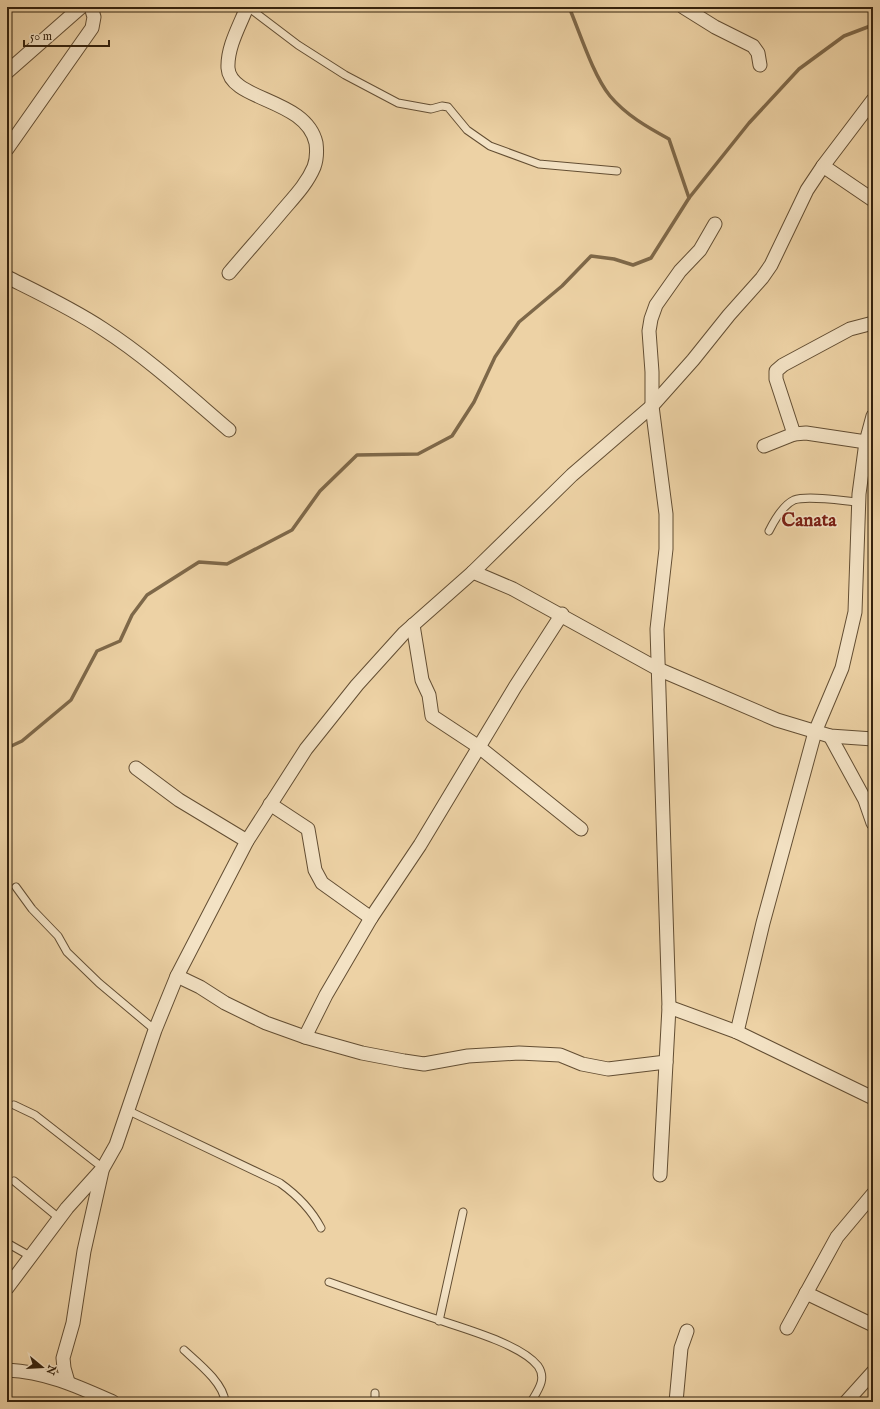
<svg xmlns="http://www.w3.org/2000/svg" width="880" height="1409" viewBox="0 0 880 1409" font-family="'IM FELL English',serif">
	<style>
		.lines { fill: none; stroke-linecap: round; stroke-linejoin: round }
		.stream { stroke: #7e6849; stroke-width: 3.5 }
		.service-casing { stroke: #634e33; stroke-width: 9 }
		.minor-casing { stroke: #634e33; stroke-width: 15 }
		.service { stroke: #f3e2c4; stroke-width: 7 }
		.minor { stroke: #f3e2c4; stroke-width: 13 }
		.labels { text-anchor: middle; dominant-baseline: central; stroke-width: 3; stroke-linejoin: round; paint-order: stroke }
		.district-label { font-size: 19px; font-weight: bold; fill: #7a1f14; stroke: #f3e2c4 }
	</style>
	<rect width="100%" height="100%" fill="#edd2a5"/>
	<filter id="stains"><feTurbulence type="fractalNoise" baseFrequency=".005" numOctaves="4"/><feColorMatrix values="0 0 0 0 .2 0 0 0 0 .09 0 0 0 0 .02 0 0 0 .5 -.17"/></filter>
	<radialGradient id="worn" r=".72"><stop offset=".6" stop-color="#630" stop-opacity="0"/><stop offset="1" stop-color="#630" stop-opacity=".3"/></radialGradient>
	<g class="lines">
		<g class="stream">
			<path d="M 569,7 C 580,33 593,75 610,96 C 626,115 647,127 669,139 L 689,198"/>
			<path d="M 7,748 L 22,741 L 71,700 L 97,651 L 120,641 L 132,615 L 147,595 L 199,562 L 227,564 L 292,530 L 320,491 L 357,455 L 418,454 L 452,436 L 474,402 L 495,357 L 519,322 L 562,286 L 591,256 L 614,259 L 633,265 L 651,258 L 689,198 L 749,123 L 799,69 L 844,36 L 873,25"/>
		</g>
		<g class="service-casing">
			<g id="service">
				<path d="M 248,7 L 298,45 L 345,75 L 398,103 L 431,109 L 442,106 L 448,107 L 467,130 L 490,146 L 539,164 L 617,171"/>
				<path d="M 769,531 C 774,521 783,505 794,500 C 807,495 844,501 859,502"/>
				<path d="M 16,887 L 32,909 L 58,936 L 67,952 L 99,983 L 155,1030"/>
				<path d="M 14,1105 L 35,1115 L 103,1168"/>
				<path d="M 129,1111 L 280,1183 C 297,1195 311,1209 321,1228"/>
				<path d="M 14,1181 L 59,1218"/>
				<path d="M 7,1243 L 30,1256"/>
				<path d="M 329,1282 C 363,1294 397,1306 430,1317 C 458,1327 520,1343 538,1366 C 547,1379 538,1390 531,1402"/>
				<path d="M 439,1321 L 463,1212"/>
				<path d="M 184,1350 C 197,1362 224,1383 225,1402"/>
				<path d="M 375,1393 L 375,1402"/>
			</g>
		</g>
		<g class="minor-casing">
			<g id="minor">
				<path d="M 683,7 L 715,27 L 753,46 L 758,53 L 760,65"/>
				<path d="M 7,72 L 81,7"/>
				<path d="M 7,149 L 92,28 L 94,17 L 91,7"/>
				<path d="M 823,166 L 873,200"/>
				<path d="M 229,273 C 245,254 262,235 278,216 C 291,200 306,186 314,167 C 317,159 317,151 316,143 C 306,98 230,101 228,68 C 227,47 240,25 247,7"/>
				<path d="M 7,277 C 39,293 73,309 103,329 C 148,358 188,395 229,430"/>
				<path d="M 794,434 L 776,379 L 776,371 L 783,365 L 850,329 L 873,323"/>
				<path d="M 764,446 L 794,434 L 806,433 L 866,442"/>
				<path d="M 473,572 L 572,475 L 652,406 L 693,360 L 729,315 L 762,278 L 771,265 L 807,190 L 823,166 L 873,100"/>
				<path d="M 413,625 L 422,680 L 429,695 L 432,716 L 479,747 L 581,829"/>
				<path d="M 830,736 L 865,800 L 873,823"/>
				<path d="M 136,768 L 179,800 L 247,841"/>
				<path d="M 270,804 L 308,829 L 315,870 L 322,883 L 371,918"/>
				<path d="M 177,976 L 200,987 L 225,1003 L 266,1023 L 305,1037 L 362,1053 L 404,1061 L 424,1064 L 468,1056 L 519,1053 L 560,1055 L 582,1064 L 608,1069 L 666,1062"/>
				<path d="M 669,1007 L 737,1032 L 873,1098"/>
				<path d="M 737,1032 L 763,923 L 815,732 L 842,668 L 855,612 L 859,494 L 866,442 L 873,416"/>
				<path d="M 305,1037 L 326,995 L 371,918 L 420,845 L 515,687 L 562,614"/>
				<path d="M 660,1175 L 669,1007 L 657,629 L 666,549 L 666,514 L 652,406 L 652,372 L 649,331 L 651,319 L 656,305 L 680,271 L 700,250 L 715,224"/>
				<path d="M 7,1288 L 67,1208 L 103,1168 L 116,1145 L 155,1030 L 177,976 L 247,841 L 306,749 L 357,685 L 404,633 L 473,572 L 513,589 L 658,669 L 777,720 L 830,736 L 873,739"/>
				<path d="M 806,1293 L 873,1325"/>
				<path d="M 787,1328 L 837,1237 L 873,1194"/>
				<path d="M 7,1370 C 47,1372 77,1386 113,1402"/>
				<path d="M 68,1382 L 64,1368 L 63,1358 L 73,1323 L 84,1251 L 102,1171"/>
				<path d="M 676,1402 L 681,1348 L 687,1331"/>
				<path d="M 846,1402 L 873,1372"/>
			</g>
		</g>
		<use href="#service" class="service"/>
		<use href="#minor" class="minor"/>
	</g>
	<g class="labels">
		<g class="district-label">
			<text x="809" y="521">Canata</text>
		</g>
	</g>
	<rect width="880" height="1409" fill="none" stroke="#edd2a5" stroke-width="24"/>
	<rect x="8" y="8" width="864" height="1393" fill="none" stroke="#35220d" stroke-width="2"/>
	<rect x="12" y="12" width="856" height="1385" fill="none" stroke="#35220d"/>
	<g transform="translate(42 1367) rotate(108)" stroke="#f3e2c4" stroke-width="3" paint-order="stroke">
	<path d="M0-3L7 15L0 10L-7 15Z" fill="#35220d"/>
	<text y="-6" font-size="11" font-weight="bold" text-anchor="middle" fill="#35220d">N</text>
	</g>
	<path d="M24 40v6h85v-6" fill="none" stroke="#35220d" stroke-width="2"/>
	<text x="30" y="40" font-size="12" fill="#35220d" stroke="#f3e2c4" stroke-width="3" paint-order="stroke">50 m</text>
	<rect width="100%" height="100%" filter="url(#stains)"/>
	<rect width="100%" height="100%" fill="url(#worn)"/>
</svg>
